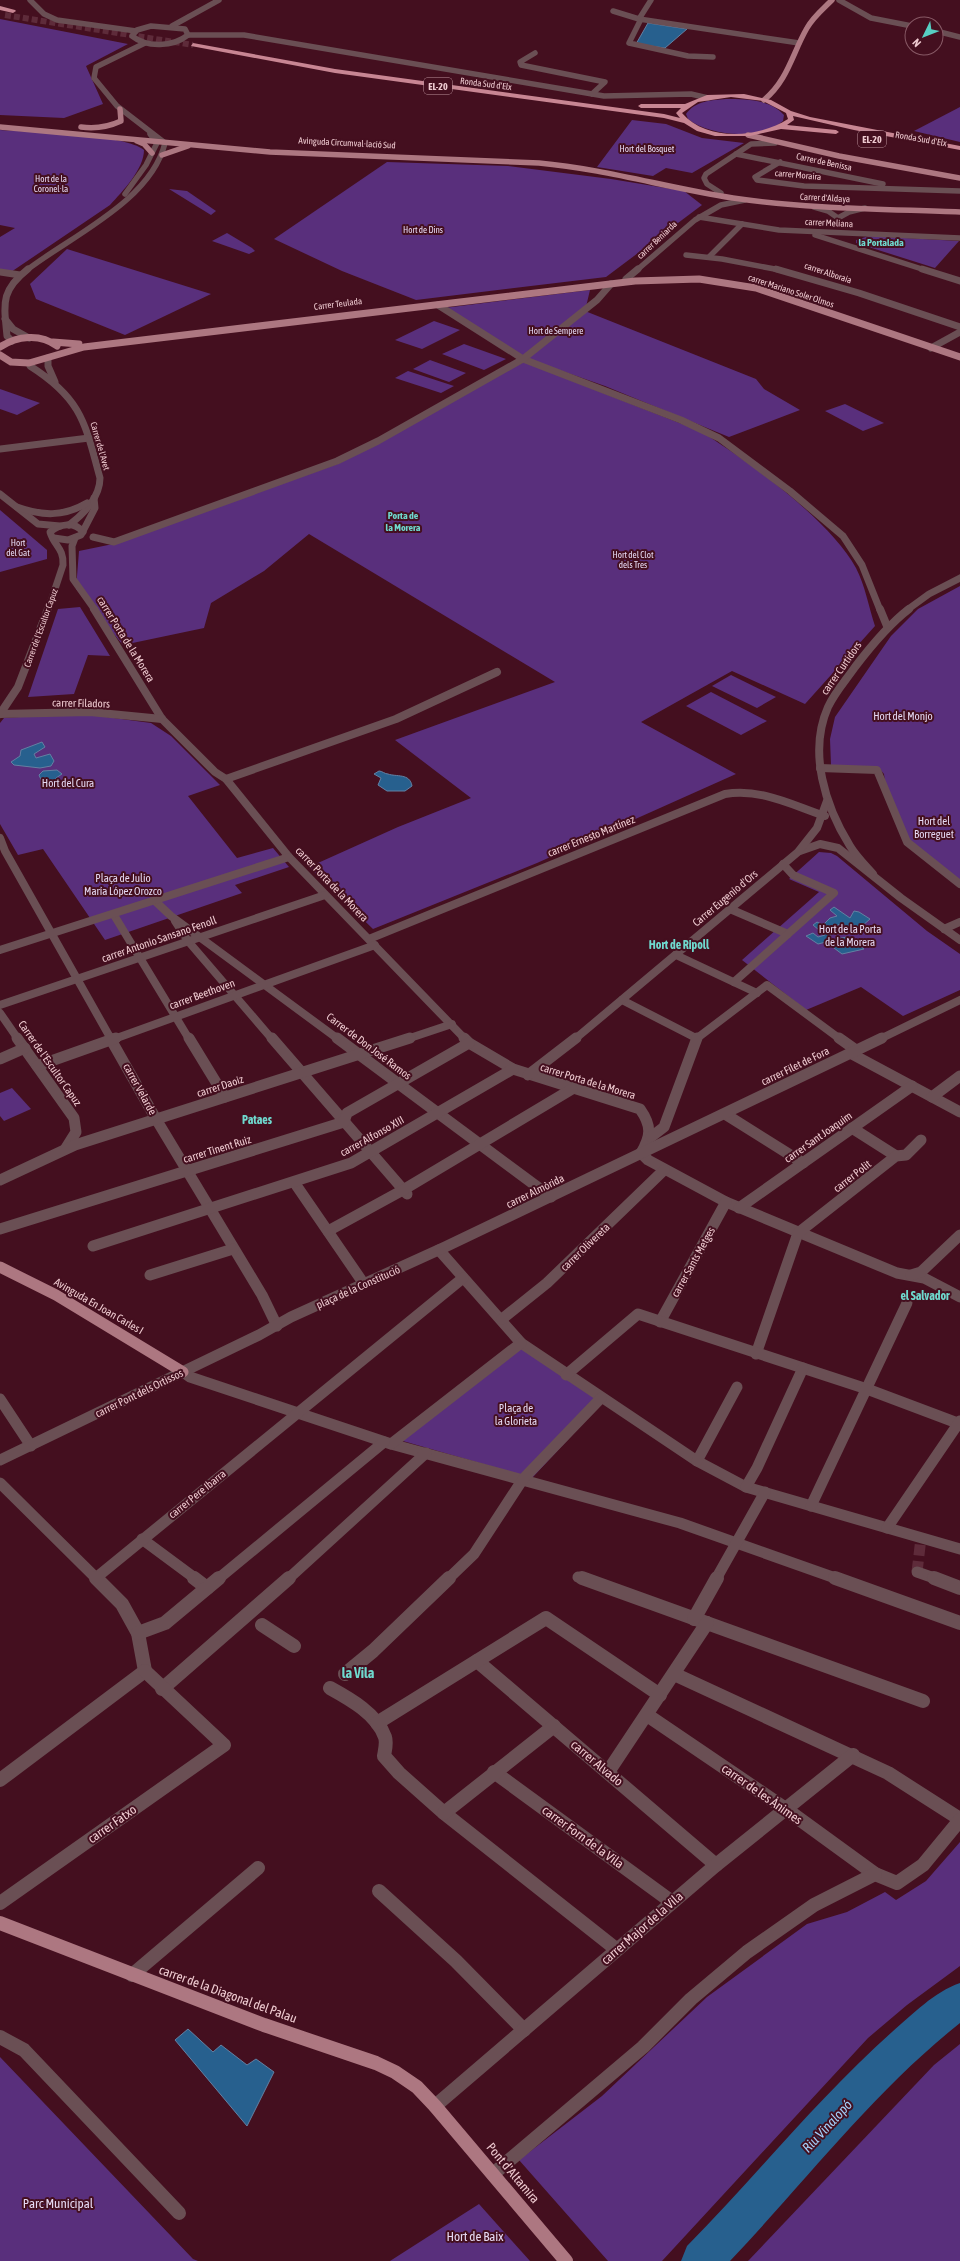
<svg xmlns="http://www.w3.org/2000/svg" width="960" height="2261" viewBox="0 0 960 2261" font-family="'Asap Condensed',sans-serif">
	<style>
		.green { fill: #592f7c }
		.water { fill: #27608e; stroke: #6380a2 }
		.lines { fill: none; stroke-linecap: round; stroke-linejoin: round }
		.river { fill: #27608e; fill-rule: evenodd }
		.minor-tunnel { stroke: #5e2b3a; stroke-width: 11; stroke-dasharray: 11 5.5; stroke-linecap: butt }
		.highway-tunnel { stroke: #5e2b3a; stroke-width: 6; stroke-dasharray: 6 3; stroke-linecap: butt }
		.minor-far4 { stroke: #6a4f54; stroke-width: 5.5 }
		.minor-far3 { stroke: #6a4f54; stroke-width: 7 }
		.minor-far2 { stroke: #6a4f54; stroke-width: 8 }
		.minor-far1 { stroke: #6a4f54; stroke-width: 11 }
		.minor { stroke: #6a4f54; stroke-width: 14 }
		.major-far3 { stroke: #ad7781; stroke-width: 5.5 }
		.major-far2 { stroke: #ad7781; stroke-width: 7 }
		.major-far1 { stroke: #ad7781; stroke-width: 11 }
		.major { stroke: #ad7781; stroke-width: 14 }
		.highway { fill: #c88693; fill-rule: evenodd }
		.labels { text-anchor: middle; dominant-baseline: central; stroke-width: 4; stroke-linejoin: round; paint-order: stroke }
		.far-street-label { font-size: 9px; fill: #efcbd1; stroke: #440f1f }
		.far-park-label { font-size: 9px; fill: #e5d9f3; stroke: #440f1f }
		.shield { fill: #440f1f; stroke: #bc939c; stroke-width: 1 }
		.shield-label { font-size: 10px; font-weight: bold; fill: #efcbd1 }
		.far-neighbourhood-label { font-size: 10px; font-weight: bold; fill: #6fd9ce; stroke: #440f1f }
		.street-label { font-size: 11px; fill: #efcbd1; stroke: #440f1f }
		.park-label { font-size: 11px; fill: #e5d9f3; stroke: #440f1f }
		.neighbourhood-label { font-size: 12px; font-weight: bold; fill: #6fd9ce; stroke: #440f1f }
		.near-street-label { font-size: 13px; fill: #efcbd1; stroke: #440f1f }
		.near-park-label { font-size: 13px; fill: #e5d9f3; stroke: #440f1f }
		.near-neighbourhood-label { font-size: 14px; font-weight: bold; fill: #6fd9ce; stroke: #440f1f }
		.near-water-label { font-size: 14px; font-style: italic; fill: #a2cff9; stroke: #440f1f }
	</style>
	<rect width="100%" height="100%" fill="#440f1f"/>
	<g class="green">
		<path d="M 0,19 L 128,44 L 86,66 L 103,104 L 64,118 L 0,115 Z"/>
		<path d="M 726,99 C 745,99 770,99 784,115 L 783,121 C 761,140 711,137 688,119 L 686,114 C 695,101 712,100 726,99 Z"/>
		<path d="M 960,107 L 960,142 L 914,131 Z"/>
		<path d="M 632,120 L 666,124 L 702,138 L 744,143 L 692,173 L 666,168 L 653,176 L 597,167 Z"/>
		<path d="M 0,130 C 29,132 126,134 144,150 C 144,169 123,191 110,205 L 11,272 L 0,271 L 0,237 L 15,228 L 0,225 Z"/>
		<path d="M 387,162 L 508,166 L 611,179 L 684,191 L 702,205 L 606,277 L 416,300 L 342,271 L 274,239 Z"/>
		<path d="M 169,189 L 187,191 L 216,211 L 211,215 Z"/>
		<path d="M 227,233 L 252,248 L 255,251 L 249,254 L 212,241 Z"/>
		<path d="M 869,236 L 959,241 L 935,268 L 856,243 L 856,240 Z"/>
		<path d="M 67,249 L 211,294 L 125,335 L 36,299 L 30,284 Z"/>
		<path d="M 590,290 L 585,311 L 756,379 L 764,389 L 800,410 L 729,437 L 605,386 L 522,357 L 444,308 Z"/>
		<path d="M 434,321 L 460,330 L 422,349 L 395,340 Z"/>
		<path d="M 464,344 L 506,359 L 484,370 L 442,354 Z"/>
		<path d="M 430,360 L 466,373 L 449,382 L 413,369 Z"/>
		<path d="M 524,362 L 700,431 C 747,460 830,520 856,568 C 865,585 869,608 875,626 L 805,704 L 732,671 L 641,722 L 736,774 L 537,863 L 373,929 L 309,867 L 398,827 L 471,798 L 395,740 L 555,682 L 309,534 L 264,571 L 211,603 L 204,628 L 123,645 L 76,589 L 79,551 L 113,544 L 340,463 L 494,377 Z"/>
		<path d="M 408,371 L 454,386 L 441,393 L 395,378 Z"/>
		<path d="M 0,389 L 40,403 L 17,415 L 0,409 Z"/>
		<path d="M 845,404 L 884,423 L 863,431 L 825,411 Z"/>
		<path d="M 0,510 L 47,550 L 47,559 L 0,572 Z"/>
		<path d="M 960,586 L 960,881 L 909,840 L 886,789 L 884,774 L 879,768 L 831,765 L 830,739 L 835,717 L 891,636 L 918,609 Z"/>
		<path d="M 80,607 L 110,656 L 88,655 L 74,694 L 28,697 L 58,609 Z"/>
		<path d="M 731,675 L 776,697 L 757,708 L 712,686 Z"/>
		<path d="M 711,692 L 767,721 L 741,735 L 686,706 Z"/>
		<path d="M 36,716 L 99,716 L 151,723 L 171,736 L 220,785 L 188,796 L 237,858 L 273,848 L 289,867 L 235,885 L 242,893 L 105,940 L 43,849 L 18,855 L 0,824 L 0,723 L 4,718 Z"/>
		<path d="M 819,852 L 831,853 L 837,856 L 927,931 L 960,954 L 960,990 L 903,1016 L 861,987 L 806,1010 L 742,960 L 819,892 L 789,879 Z"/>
		<path d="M 12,1088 L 31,1109 L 4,1121 L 0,1116 L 0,1093 Z"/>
		<path d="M 518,1343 L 603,1402 L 532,1478 L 396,1439 Z"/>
		<path d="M 960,1842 L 960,1966 L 907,2005 L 868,2038 L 662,2261 L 608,2261 L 519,2160 L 602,2096 L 707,1997 L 807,1924 L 847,1912 L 885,1892 L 896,1900 L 926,1881 Z"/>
		<path d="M 960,2044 L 960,2261 L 748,2261 L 934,2065 Z"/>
		<path d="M 0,2057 L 193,2259 L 198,2261 L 0,2261 Z"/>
		<path d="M 479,2204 L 530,2261 L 390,2261 Z"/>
	</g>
	<g class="water">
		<path d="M 648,23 L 687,29 L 665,48 L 636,44 Z"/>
		<path d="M 42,742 L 45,747 L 34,754 L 36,758 L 50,754 L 54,761 L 51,766 L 40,768 L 14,765 L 11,762 L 20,756 L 21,750 Z"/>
		<path d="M 57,770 L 62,774 L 56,778 L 56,780 L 47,784 L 42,782 L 39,775 L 43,771 Z"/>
		<path d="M 379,771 C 382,771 385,774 388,774 C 396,777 410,773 412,786 L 405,791 L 387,791 L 378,785 L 381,778 L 374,774 Z"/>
		<path d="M 834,907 L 850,918 L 854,911 L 859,912 L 870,919 L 862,926 L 866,930 L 851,932 L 839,924 L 829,937 L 832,940 L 847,937 L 864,949 L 842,954 L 826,942 L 818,944 L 806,936 L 813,933 L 818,937 L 825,935 L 813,925 L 817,922 L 823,925 L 830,918 L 837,916 L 830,910 Z"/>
		<path d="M 188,2029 L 213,2052 L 221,2045 L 247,2065 L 256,2059 L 274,2072 L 247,2126 L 175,2040 Z"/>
	</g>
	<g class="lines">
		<path class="river" d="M 960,1983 L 960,2023 C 873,2092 806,2181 730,2261 L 681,2261 L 687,2246 C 756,2176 818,2098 892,2032 C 913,2014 934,1992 960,1983 Z"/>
		<path class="minor-tunnel" d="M 917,1572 L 921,1538"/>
		<path class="highway-tunnel" d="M 5,15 L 193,45"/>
		<g class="minor-far4">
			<path d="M 30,0 L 44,14 L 57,20 L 136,31"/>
			<path d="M 839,0 L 871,18 L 912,26"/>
			<path d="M 613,11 L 639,19 L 799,43"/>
			<path d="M 639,19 L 651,0"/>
			<path d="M 641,19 L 629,43 L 688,56 L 713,57"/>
			<path d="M 151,26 L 185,29 L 188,35 C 173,47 147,48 132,36 L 137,30 Z"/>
			<path d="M 172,26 L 219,0"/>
			<path d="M 936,31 L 960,37"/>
			<path d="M 188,35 L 244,35 L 604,96 L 691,94 L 708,98"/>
			<path d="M 535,53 L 520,62 L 521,65 L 605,82 L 592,94"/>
			<path d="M 736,154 L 883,184"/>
			<path d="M 780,162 L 755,177 L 757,180 L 804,186 L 960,191"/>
			<path d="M 721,193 L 707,184 L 704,178 L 706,174 L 751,144 L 775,143"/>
			<path d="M 125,194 L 146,165 L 157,143 L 150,134"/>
			<path d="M 814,207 L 828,211 L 838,218 L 849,212 L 865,208"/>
			<path d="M 699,217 L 779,230 L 960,238"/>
			<path d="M 815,235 L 925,270"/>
			<path d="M 686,255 L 722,259 L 780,270"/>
			<path d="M 709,257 L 742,224"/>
			<path d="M 27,270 C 71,236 151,201 165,143 L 117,106 L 94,78 L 96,67 L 145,43"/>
			<path d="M 637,270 L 695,220 L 721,205 L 745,200"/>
		</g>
		<g class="minor-far3">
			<path d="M 776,269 L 859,293 L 960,327"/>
			<path d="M 922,269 L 960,281"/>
			<path d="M 0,272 L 20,275"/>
			<path d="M 626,279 L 638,269"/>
			<path d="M 438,305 L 523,359 L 681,420 L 719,438 L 790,491 L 843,536 L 862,565 L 880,610"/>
			<path d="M 5,319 L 13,329 L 29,338"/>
			<path d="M 12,341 L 7,336 C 4,304 0,291 28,269"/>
			<path d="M 931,348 L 960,332"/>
			<path d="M 48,358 L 48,366 L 55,382"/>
			<path d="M 29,363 L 30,366 C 82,399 85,423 100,478 C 100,497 84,514 69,525"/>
			<path d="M 0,449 L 89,438"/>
			<path d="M 0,494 L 38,524 L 60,526"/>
			<path d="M 17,507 C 42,516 63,517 87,503"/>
			<path d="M 93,537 L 114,542 L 337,461 L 378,441 L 523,359 L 597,300 L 611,284"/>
			<path d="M 54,538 L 68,540 L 81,535 L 95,508 L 94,498"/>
			<path d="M 75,538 L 72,546 L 73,579 L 95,610"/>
			<path d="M 48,610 L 63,565 C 64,548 54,546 50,532 C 60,524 74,521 83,532"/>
			<path d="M 907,610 L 929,594 L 960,578"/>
		</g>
		<g class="minor-far2">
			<path d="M 94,609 L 162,719 L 215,772 L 226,779 L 289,857 L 465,1039"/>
			<path d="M 880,609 L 887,626"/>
			<path d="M 0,714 L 18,687 L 48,609"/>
			<path d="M 0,714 L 90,712 L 162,719"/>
			<path d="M 820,768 L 877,770 L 907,842 L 960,884"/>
			<path d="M 226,779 L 396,719 L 497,672"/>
			<path d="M 0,838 L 5,851 L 111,1039"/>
			<path d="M 800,851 L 820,844 L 838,848 L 901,898 L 960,940"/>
			<path d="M 873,874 C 865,865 856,856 850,846 C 825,806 808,752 828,707 C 835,692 846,680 855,667 C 871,646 888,625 909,609"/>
			<path d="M 155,901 L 171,916 L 338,1039"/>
			<path d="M 730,909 L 788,934"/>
			<path d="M 114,915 L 189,1039"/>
			<path d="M 175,921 L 188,941 L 272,1039"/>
			<path d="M 944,929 L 960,922"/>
			<path d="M 369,939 L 725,794 C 761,788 792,805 825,816"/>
			<path d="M 0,950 L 289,857"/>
			<path d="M 676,955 L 757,993"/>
			<path d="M 734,982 L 834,893 L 793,875 L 783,864"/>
			<path d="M 622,1000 L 696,1038"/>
			<path d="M 0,1005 L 325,895"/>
			<path d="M 0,1013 L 18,1039"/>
			<path d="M 114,1039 L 375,945"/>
			<path d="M 407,1039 L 452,1024"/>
			<path d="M 575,1039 L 798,852 L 817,828 L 827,801"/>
			<path d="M 696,1039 L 767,985 L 840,1039"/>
			<path d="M 880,1039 L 960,1000"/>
		</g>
		<g class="minor-far1">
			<path d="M 17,1038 L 74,1118 L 76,1132 L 66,1148"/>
			<path d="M 110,1038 L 156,1119 L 262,1295 L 277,1326"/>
			<path d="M 189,1038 L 225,1097"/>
			<path d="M 272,1038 L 407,1194"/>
			<path d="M 337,1038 L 551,1197"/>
			<path d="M 464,1038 L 469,1043 L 513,1069 L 640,1109 C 652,1126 651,1136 641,1153"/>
			<path d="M 839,1038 L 856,1050"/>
			<path d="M 850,1053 L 960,1112"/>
			<path d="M 0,1059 L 25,1048"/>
			<path d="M 37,1066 L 116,1038"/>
			<path d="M 528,1075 L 576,1038"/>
			<path d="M 932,1097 L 960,1076"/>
			<path d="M 725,1114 L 803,1163"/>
			<path d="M 852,1128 L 896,1156"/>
			<path d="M 651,1137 L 664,1127 L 697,1038"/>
			<path d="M 641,1153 L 648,1160 L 726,1202 L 897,1273 L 924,1278 L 960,1297"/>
			<path d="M 0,1180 L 75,1145 L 410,1038"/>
			<path d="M 294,1182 L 364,1284"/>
			<path d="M 739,1208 L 912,1086"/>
			<path d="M 0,1229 L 344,1122 L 347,1113 L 469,1043"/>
			<path d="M 328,1231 L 403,1190 L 572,1089"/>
			<path d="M 93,1246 L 351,1163 L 513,1069"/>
			<path d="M 439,1250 L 521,1343 L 697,1461 L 746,1487 L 960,1549"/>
			<path d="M 150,1275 L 233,1249"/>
			<path d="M 911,1275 L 921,1272 L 960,1235"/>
			<path d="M 502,1319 L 547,1283 L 664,1170"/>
			<path d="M 660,1322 L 726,1202"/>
			<path d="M 756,1354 L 798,1233 L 896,1156 L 906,1155 L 921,1140"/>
			<path d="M 183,1372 L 190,1377 L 391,1444 L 680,1523 L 838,1579"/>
			<path d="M 566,1375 L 638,1314 L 867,1389 L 960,1424"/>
			<path d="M 0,1399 L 31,1446"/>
			<path d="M 391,1444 L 521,1343"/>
			<path d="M 0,1460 L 259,1335 L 291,1317 L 445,1247 L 882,1038"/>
			<path d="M 697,1461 L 737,1387"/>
			<path d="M 0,1483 L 97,1579"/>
			<path d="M 746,1487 L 757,1468 L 803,1368"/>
			<path d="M 811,1506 L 907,1303"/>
			<path d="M 887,1528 L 960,1421"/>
			<path d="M 142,1539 L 196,1579"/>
			<path d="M 917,1572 L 937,1579"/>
			<path d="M 97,1577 L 463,1278"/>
			<path d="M 578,1577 L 585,1579"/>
			<path d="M 218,1579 L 384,1442"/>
			<path d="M 288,1579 L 426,1453"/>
			<path d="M 448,1579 L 474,1554 L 523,1479 L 601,1398"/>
			<path d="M 716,1579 L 765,1492"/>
		</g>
		<g class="minor">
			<path d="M 96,1578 L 122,1604 L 138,1633 L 145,1671"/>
			<path d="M 194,1578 L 207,1588"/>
			<path d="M 582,1578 L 923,1701"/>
			<path d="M 835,1578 L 960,1623"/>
			<path d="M 934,1578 L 960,1588"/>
			<path d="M 694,1619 L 717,1578"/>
			<path d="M 262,1625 L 294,1646"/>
			<path d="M 138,1633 L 165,1623 L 219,1578"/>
			<path d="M 477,1661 L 716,1865"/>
			<path d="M 345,1674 L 373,1651 L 449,1578"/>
			<path d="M 674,1674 L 888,1773 L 960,1819"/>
			<path d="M 330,1688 C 350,1699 377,1714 385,1737 C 387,1743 385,1750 384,1756 L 399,1773 L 444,1813 L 616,1949"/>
			<path d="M 162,1689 L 289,1578"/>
			<path d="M 647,1715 L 787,1810 L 875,1874 L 897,1883 L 923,1865 L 960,1820"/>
			<path d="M 377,1723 L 546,1618 L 660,1695"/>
			<path d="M 494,1772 L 672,1902"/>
			<path d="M 608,1772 L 707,1623"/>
			<path d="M 0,1780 L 145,1671"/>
			<path d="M 444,1813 L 554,1726"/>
			<path d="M 379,1891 L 456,1961 L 524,2030"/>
			<path d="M 0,1903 L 224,1745 L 145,1671"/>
			<path d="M 132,1975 L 258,1868"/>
			<path d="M 0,2037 L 24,2050 L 179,2213"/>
			<path d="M 435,2106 L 716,1865 L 853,1755"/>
			<path d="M 493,2174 L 643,2047 L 691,1999 L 747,1952 L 814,1905 L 875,1874"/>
		</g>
		<g class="major-far3">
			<path d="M 764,100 C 788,80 792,54 807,28 C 813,17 823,9 832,0"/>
			<path d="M 0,127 L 270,152 L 539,163 C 605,169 668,188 733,198 C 808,209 885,209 960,212"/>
			<path d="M 81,127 C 95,129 108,127 121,121 L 120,109"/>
			<path d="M 748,135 L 839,156 L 960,178"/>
			<path d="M 137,141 L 144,144 L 152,153"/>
			<path d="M 162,155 L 188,146"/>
		</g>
		<g class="major-far2">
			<path d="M 53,342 L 79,344"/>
			<path d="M 0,347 C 17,336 40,333 57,346"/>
			<path d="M 0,355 L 11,362 L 29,363 L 84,347 L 635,281 L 699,279 L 756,288 L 960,357"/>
		</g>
		<path class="major-far1" d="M 0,1267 L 56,1295 L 183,1372"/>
		<path class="major" d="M 0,1923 L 264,2025 L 376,2063 L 395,2072 L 417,2087 L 435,2106 L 566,2261"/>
		<g class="highway">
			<path d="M 0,6 L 15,10 L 16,11 L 13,13 L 0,10 Z"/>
			<path d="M 193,43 L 335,69 L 664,114 L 680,118 L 676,113 L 681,108 L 641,108 L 638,106 L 641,104 L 685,104 L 707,95 L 744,94 L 771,100 L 791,111 L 810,117 L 960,146 L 960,150 L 854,130 L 793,116 L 794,120 L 787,125 L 836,130 L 839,132 L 836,134 L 781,129 L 750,136 L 715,136 L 697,131 L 684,123 L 664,118 L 335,73 L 191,46 ZM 731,97 L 763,101 L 786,113 L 788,119 C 758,138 707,142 682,113 L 698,102 Z"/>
		</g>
	</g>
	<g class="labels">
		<g class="far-street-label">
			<text transform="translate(486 84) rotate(7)">Ronda Sud d'Elx</text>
			<text transform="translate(921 139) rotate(10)">Ronda Sud d'Elx</text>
			<text transform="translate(347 143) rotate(3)">Avinguda Circumval·lació Sud</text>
			<text transform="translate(824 162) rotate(12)">Carrer de Benissa</text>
			<text transform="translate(798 175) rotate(5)">carrer Moraira</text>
			<text transform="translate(825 198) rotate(3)">Carrer d'Aldaya</text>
			<text transform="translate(829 223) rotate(3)">carrer Meliana</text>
			<text transform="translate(657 240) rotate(-43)">carrer Beniarda</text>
			<text transform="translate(828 273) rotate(18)">carrer Alboraia</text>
			<text transform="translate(791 291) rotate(18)">carrer Mariano Soler Olmos</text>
			<text transform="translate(338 304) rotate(-7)">Carrer Teulada</text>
			<text transform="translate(100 446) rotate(74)">Carrer de l'Avet</text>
			<text transform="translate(41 628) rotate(-70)">Carrer de l'Escultor Capuz</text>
		</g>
		<g class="far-park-label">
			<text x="647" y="149">Hort del Bosquet</text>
			<text x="51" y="179">Hort de la<tspan x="51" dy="10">Coronel·la</tspan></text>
			<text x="423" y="230">Hort de Dins</text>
			<text x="556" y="331">Hort de Sempere</text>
			<text x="18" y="543">Hort<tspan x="18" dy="10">del Gat</tspan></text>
			<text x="633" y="555">Hort del Clot<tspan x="633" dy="10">dels Tres</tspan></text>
		</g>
		<g class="shield">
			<rect x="424" y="78" width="28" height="16" rx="3"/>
			<rect x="858" y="131" width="28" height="16" rx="3"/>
		</g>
		<g class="shield-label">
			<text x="438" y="86">EL-20</text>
			<text x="872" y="139">EL-20</text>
		</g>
		<g class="far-neighbourhood-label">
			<text x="881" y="242">la Portalada</text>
			<text x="403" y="515">Porta de<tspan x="403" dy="12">la Morera</tspan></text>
		</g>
		<g class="street-label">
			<text transform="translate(126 639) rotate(58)">carrer Porta de la Morera</text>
			<text transform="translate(841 668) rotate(-55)">carrer Curtidors</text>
			<text transform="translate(81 703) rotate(1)">carrer Filadors</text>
			<text transform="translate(591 836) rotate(-22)">carrer Ernesto Martínez</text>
			<text transform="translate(332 884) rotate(46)">carrer Porta de la Morera</text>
			<text transform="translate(725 898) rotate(-40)">Carrer Eugenio d'Ors</text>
			<text transform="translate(159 939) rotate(-19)">carrer Antonio Sansano Fenoll</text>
			<text transform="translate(202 994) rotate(-20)">carrer Beethoven</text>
			<text transform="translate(369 1046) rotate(37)">Carrer de Don José Ramos</text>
			<text transform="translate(50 1063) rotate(55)">Carrer de l'Escultor Capuz</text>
			<text transform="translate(795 1066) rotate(-26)">carrer Filet de Fora</text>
			<text transform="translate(588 1081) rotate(17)">carrer Porta de la Morera</text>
			<text transform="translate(220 1086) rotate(-18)">carrer Daoiz</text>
			<text transform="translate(140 1089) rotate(61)">carrer Velarde</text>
			<text transform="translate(372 1136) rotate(-29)">carrer Alfonso XIII</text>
			<text transform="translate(818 1137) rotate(-35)">carrer Sant Joaquim</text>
			<text transform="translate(217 1149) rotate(-17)">carrer Tinent Ruiz</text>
			<text transform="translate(852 1176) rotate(-38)">carrer Polit</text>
			<text transform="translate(535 1191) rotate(-26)">carrer Almòrida</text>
			<text transform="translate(585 1247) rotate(-44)">carrer Olivereta</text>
			<text transform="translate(693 1262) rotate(-61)">carrer Sants Metges</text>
			<text transform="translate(358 1287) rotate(-24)">plaça de la Constitució</text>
			<text transform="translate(99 1306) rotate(30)">Avinguda En Joan Carles I</text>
			<text transform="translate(139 1393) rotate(-26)">carrer Pont dels Ortissos</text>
			<text transform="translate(197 1494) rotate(-39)">carrer Pere Ibarra</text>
		</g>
		<g class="park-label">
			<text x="903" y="716">Hort del Monjo</text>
			<text x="68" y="783">Hort del Cura</text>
			<text x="934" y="821">Hort del<tspan x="934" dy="13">Borreguet</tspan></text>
			<text x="123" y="878">Plaça de Julio<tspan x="123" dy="13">María López Orozco</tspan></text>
			<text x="850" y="929">Hort de la Porta<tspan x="850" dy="13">de la Morera</tspan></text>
			<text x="516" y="1408">Plaça de<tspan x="516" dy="13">la Glorieta</tspan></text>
		</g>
		<g class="neighbourhood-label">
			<text x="679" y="945">Hort de Ripoll</text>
			<text x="257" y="1120">Pataes</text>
			<text x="925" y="1296">el Salvador</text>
		</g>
		<g class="near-street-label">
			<text transform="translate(597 1763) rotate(40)">carrer Alvado</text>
			<text transform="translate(762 1794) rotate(35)">carrer de les Ànimes</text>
			<text transform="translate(112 1824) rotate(-35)">carrer Fatxo</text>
			<text transform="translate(583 1837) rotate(36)">carrer Forn de la Vila</text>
			<text transform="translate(642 1928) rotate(-41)">carrer Major de la Vila</text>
			<text transform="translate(228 1994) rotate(20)">carrer de la Diagonal del Palau</text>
			<text transform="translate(513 2173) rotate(50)">Pont d'Altamira</text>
		</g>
		<g class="near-park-label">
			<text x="58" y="2203">Parc Municipal</text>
			<text x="475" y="2236">Hort de Baix</text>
		</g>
		<g class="near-neighbourhood-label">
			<text x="358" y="1673">la Vila</text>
		</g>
		<g class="near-water-label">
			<text transform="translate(827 2126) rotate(-47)">Riu Vinalopó</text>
		</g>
	</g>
	<g transform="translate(924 36) rotate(227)"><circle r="19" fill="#440f1f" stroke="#885a66"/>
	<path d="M0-3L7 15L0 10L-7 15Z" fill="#57cec2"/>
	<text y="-6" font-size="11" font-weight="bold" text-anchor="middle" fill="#efcbd1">N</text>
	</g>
</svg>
